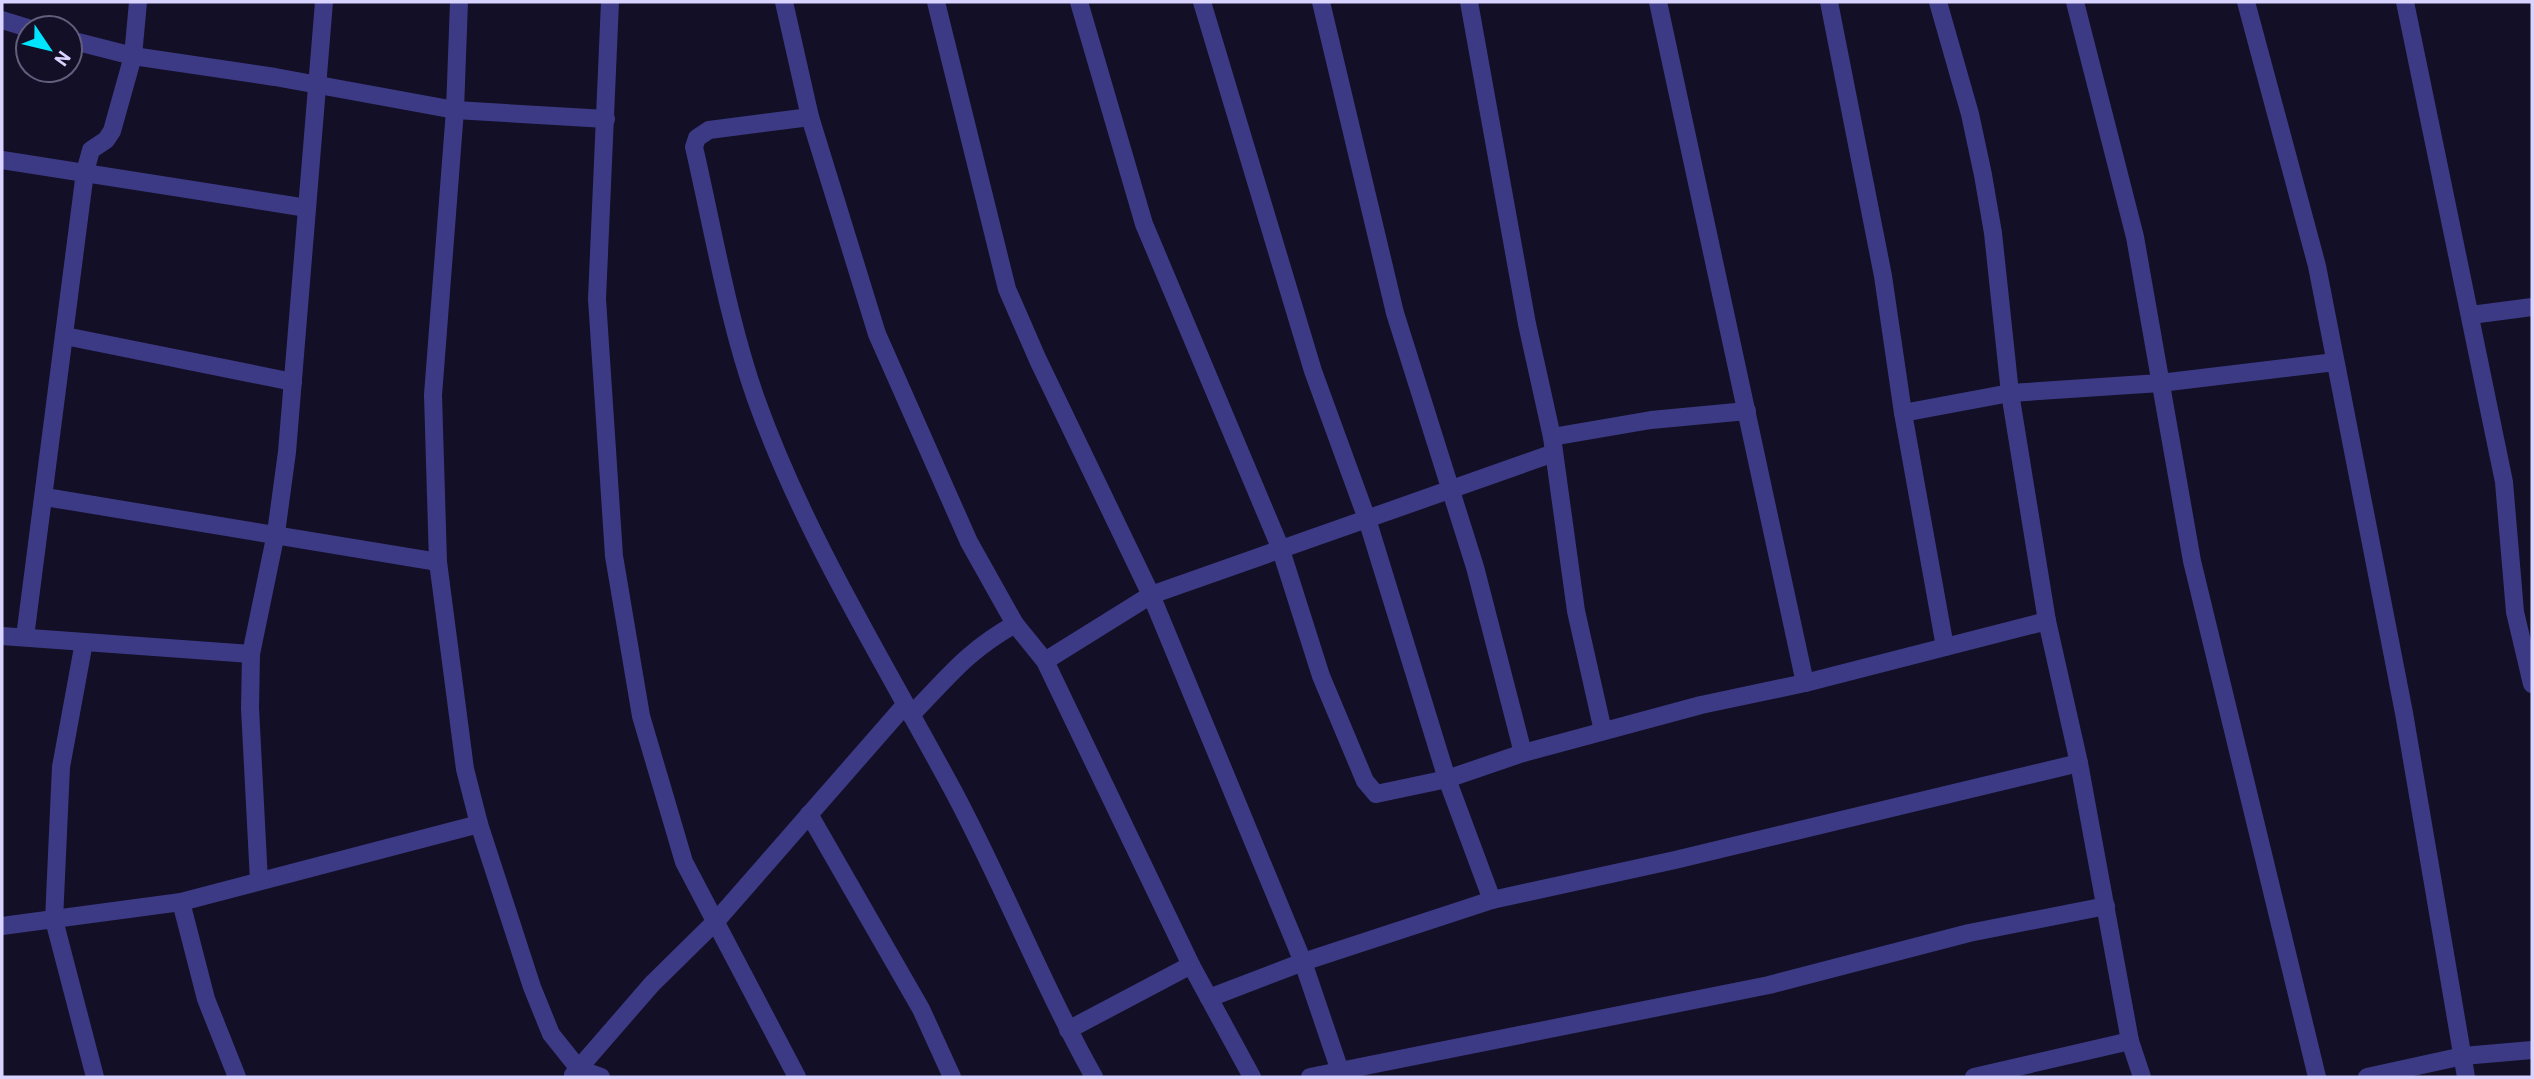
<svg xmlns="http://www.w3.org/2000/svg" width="2534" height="1079" viewBox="0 0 2534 1079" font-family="Barlow,sans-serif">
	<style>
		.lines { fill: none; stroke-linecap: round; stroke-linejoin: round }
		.street { stroke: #3d3a85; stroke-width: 18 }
	</style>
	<rect width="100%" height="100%" fill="#130f26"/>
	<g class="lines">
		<g class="street">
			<path d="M 459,2 L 455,110 L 433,395 L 438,562 L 465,769 L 479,824 L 532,987 L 551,1034 L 579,1069 L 601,1077"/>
			<path d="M 610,2 L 597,299 L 614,556 L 641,716 L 684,862 L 797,1077"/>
			<path d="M 784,2 L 810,117 L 877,334 L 969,542 L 1015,624 L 1045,661 L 1191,965 L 1252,1077"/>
			<path d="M 936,2 L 1007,289 L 1038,360 L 1151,595 L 1303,962 L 1340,1071"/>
			<path d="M 1079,2 L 1144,224 L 1280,547 L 1321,676 L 1365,781 L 1376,794 L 1447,779 L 1523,753 L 1701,705 L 1805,683 L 2047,621"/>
			<path d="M 1202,2 L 1313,371 L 1367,519 L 1447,779 L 1492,900"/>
			<path d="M 1321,2 L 1395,313 L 1475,567 L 1523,753"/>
			<path d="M 1469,2 L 1527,324 L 1552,437 L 1576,611 L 1603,731"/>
			<path d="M 1658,2 L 1805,683"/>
			<path d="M 1829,2 L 1883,276 L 1903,413 L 1945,647"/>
			<path d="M 1938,2 L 1970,114 L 1983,175 L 1993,233 L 2010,393 L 2047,621 L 2079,763 L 2130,1041 L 2142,1077"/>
			<path d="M 2075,2 L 2135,237 L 2192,561 L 2317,1077"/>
			<path d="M 2246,2 L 2317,266 L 2404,713 L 2466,1077"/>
			<path d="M 2405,2 L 2504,482 L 2515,612 L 2532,684"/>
			<path d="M 2,20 L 28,28"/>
			<path d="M 70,40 L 133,56 L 275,77 L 455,110 L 606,119"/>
			<path d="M 810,117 L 709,130 L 697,138 L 694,147 C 713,229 728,320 756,399 C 806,539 886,665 956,796 C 1005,889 1043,986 1094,1077"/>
			<path d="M 2,160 L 307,208"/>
			<path d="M 2471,315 L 2532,307"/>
			<path d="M 65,336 L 293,382"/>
			<path d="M 1903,413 L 2010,393 L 2160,383 L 2335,362"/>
			<path d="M 1552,437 L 1651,420 L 1747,411"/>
			<path d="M 45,497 L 438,562"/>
			<path d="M 2,636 L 251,654"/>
			<path d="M 25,637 L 85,172 L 91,150 L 106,140 L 112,131 L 133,56 L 138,2"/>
			<path d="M 84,642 L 61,767 L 54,920 L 95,1077"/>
			<path d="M 1045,661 L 1151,595 L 1554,453"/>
			<path d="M 911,715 C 949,676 967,651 1015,624"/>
			<path d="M 809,814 L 921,1009 L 952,1077"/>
			<path d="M 259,881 L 250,708 L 251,654 L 276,533 L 287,452 L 324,2"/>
			<path d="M 181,902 L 206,999 L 237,1077"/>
			<path d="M 2,926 L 181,902 L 479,824"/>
			<path d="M 1209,998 L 1303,962 L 1492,900 L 1675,860 L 2079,763"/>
			<path d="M 1068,1030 L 1191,965"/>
			<path d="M 573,1075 L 652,984 L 717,920 L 905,705"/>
			<path d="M 1310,1077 L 1769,985 L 1969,933 L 2106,906"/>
			<path d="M 1974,1077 L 2130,1041"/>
			<path d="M 2367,1077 L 2463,1056 L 2532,1050"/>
		</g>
	</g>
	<rect width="2534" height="1079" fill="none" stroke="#d9d4ff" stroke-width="7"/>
	<g transform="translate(49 49) rotate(125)"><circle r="33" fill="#130f26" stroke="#625e7d" stroke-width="2"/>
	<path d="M0-5L12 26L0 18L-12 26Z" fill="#00e5ff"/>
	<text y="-10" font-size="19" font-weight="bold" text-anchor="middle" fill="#d9d4ff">N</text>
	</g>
</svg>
